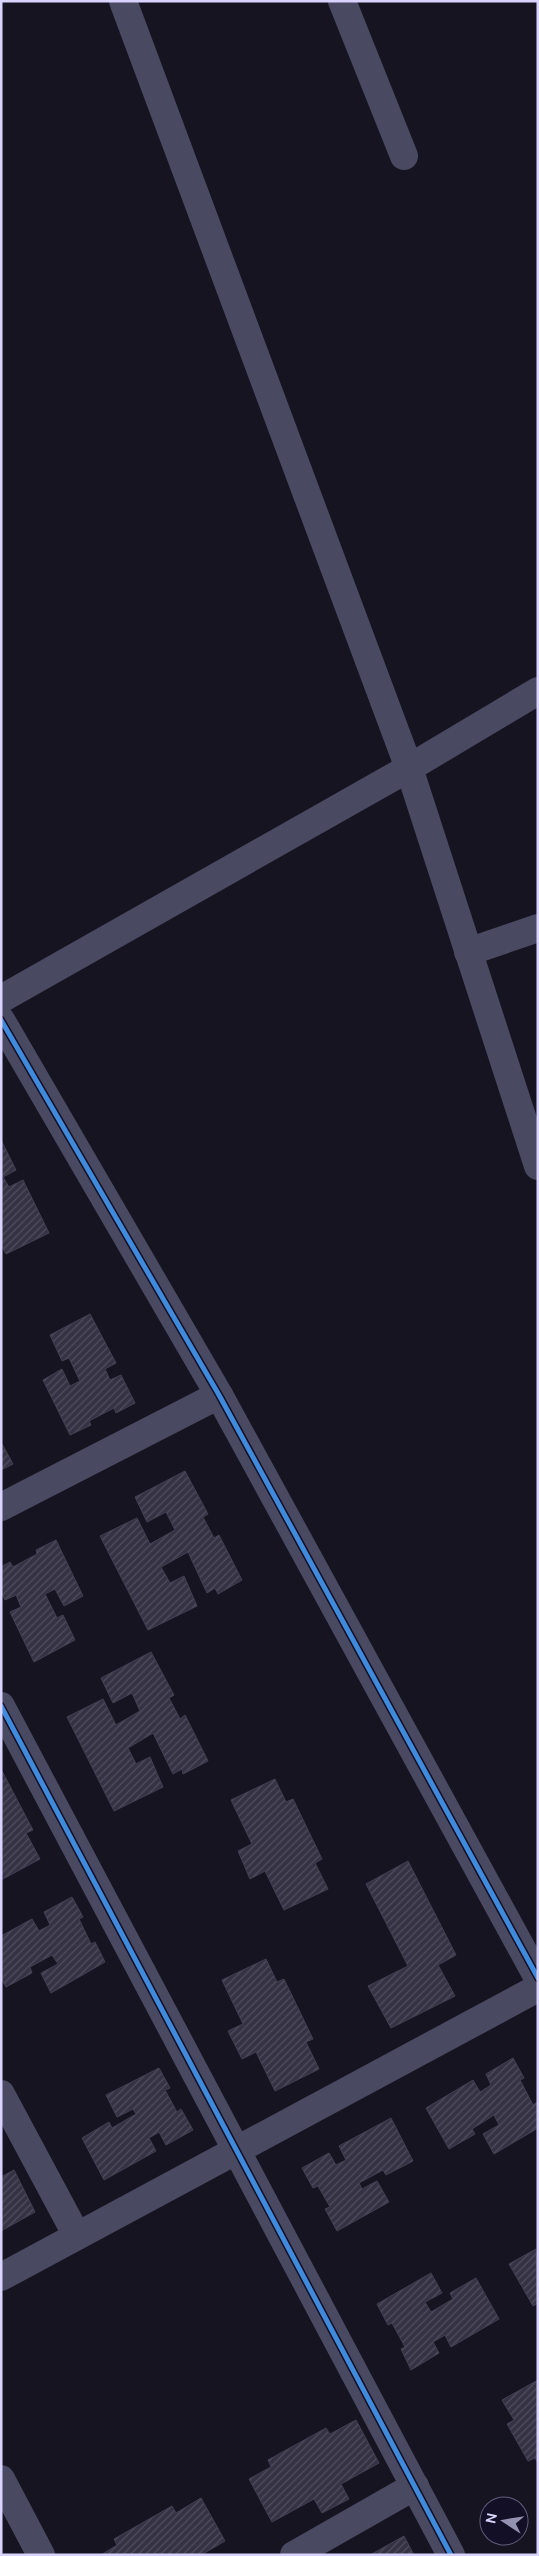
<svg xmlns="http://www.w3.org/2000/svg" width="539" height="2556" viewBox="0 0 539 2556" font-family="'DM Sans',sans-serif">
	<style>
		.building { fill: url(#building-hatch); stroke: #433f54 }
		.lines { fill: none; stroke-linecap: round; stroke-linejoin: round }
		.minor { stroke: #4a4962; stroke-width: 28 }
		.cycleway-casing { stroke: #130f26; stroke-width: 8 }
		.cycleway { stroke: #408adc; stroke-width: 5 }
	</style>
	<defs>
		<pattern id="building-hatch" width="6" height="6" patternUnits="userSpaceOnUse" patternTransform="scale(1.25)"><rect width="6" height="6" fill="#343243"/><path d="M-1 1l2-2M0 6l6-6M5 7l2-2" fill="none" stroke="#514f5f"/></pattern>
	</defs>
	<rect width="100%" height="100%" fill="#161421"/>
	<g class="building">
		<path d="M 2,1142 L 16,1170 L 3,1177 L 9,1187 L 23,1180 L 49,1233 L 6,1254 L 1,1245 Z"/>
		<path d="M 90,1314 L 116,1363 L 105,1369 L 110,1380 L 121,1375 L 135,1403 L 116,1413 L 114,1408 L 89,1421 L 91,1425 L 70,1435 L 43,1380 L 62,1369 L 70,1386 L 80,1381 L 69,1358 L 62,1361 L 50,1335 Z"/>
		<path d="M 1,1442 L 13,1464 L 1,1470 Z"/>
		<path d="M 185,1471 L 208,1514 L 203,1517 L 214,1538 L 219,1535 L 242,1580 L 218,1594 L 215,1588 L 207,1593 L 188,1552 L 161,1567 L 170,1583 L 184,1576 L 197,1606 L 148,1630 L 100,1536 L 137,1518 L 150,1544 L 175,1530 L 166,1512 L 147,1522 L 135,1497 Z"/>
		<path d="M 56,1540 L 83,1596 L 64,1606 L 55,1589 L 45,1594 L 57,1618 L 63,1615 L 75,1640 L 34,1662 L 10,1612 L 21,1607 L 16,1595 L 5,1600 L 1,1593 L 1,1567 L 10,1562 L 13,1567 L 37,1554 L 36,1550 Z"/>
		<path d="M 151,1652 L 174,1695 L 169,1698 L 180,1719 L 185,1715 L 208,1761 L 183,1774 L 182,1769 L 173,1774 L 153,1733 L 128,1748 L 136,1764 L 150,1757 L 163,1787 L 114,1811 L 67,1717 L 103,1699 L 116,1725 L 140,1711 L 132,1693 L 113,1703 L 101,1678 Z"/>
		<path d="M 2,1771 L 33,1830 L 26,1833 L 40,1859 L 1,1880 Z"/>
		<path d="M 275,1779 L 286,1802 L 293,1799 L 322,1859 L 315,1863 L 328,1889 L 284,1910 L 265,1871 L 250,1879 L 238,1851 L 252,1844 L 231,1800 Z"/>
		<path d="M 408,1861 L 456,1955 L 438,1965 L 455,1996 L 391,2028 L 368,1986 L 408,1966 L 366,1884 Z"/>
		<path d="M 72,1897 L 83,1917 L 79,1919 L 91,1944 L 95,1942 L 105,1962 L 51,1993 L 41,1973 L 58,1964 L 52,1955 L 30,1967 L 32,1973 L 6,1987 L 1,1978 L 1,1936 L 32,1919 L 39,1931 L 50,1925 L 44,1912 Z"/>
		<path d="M 266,1959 L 277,1982 L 284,1979 L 313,2039 L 306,2042 L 319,2069 L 275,2091 L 256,2052 L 242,2059 L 228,2031 L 243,2024 L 222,1980 Z"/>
		<path d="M 513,2058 L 524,2078 L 520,2080 L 533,2105 L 537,2102 L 538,2104 L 538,2128 L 494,2154 L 483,2134 L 499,2125 L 494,2115 L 472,2129 L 475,2134 L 449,2149 L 426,2108 L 473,2080 L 480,2092 L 491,2085 L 486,2074 Z"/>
		<path d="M 159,2068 L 170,2088 L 165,2090 L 177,2112 L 181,2109 L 193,2130 L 166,2145 L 159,2132 L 149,2138 L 156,2151 L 104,2180 L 82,2138 L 109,2122 L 112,2128 L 136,2114 L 133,2109 L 117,2117 L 106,2095 Z"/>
		<path d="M 391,2118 L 413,2161 L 386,2175 L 383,2170 L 359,2183 L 362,2189 L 377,2181 L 389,2202 L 337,2231 L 325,2209 L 330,2207 L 318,2186 L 313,2188 L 302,2168 L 329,2153 L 336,2165 L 346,2160 L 339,2146 Z"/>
		<path d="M 14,2170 L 35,2212 L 1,2231 L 1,2177 Z"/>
		<path d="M 536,2249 L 538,2303 L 533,2306 L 509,2264 Z"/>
		<path d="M 431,2273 L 442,2293 L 425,2302 L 431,2312 L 453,2299 L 450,2293 L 476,2278 L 499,2319 L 451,2347 L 445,2335 L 433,2342 L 439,2353 L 411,2370 L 401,2349 L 405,2347 L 392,2323 L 388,2325 L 377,2304 Z"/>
		<path d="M 538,2380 L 538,2463 L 535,2458 L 528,2461 L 507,2424 L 514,2420 L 502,2400 Z"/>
		<path d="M 356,2420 L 379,2463 L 341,2484 L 349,2499 L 322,2513 L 314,2499 L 272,2522 L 249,2479 L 271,2467 L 268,2460 L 326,2428 L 330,2434 Z"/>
		<path d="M 201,2498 L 225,2541 L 201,2555 L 101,2555 L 117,2545 L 114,2539 L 172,2506 L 176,2513 Z"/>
		<path d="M 404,2536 L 414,2555 L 370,2555 Z"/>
	</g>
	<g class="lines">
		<g class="minor">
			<path d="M 123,1 L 409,768 L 538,1166"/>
			<path d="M 342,1 L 404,156"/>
			<path d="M 468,952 L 538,928"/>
			<path d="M 1,999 L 409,768 L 538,691"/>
			<path d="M 1,1020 L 219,1395 L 538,1978"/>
			<path d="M 1,1507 L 219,1395"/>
			<path d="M 1,1706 L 451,2555"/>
			<path d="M 1,2094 L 77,2236"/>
			<path d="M 1,2277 L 538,1988"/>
			<path d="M 1,2479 L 41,2555"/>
			<path d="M 294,2555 L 415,2486"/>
		</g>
		<g class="cycleway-casing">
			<g id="cycleway">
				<path d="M 1,1020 L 219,1395 L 538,1978"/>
				<path d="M 1,1706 L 451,2555"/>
			</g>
		</g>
		<use href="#cycleway" class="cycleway"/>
	</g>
	<rect width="539" height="2556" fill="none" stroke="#d9d4ff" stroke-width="5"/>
	<g transform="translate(504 2521) rotate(282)"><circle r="24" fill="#130f26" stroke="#625e7d"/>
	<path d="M0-4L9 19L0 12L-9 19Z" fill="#9591b1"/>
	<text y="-8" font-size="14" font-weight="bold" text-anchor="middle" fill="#d9d4ff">N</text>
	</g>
</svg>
